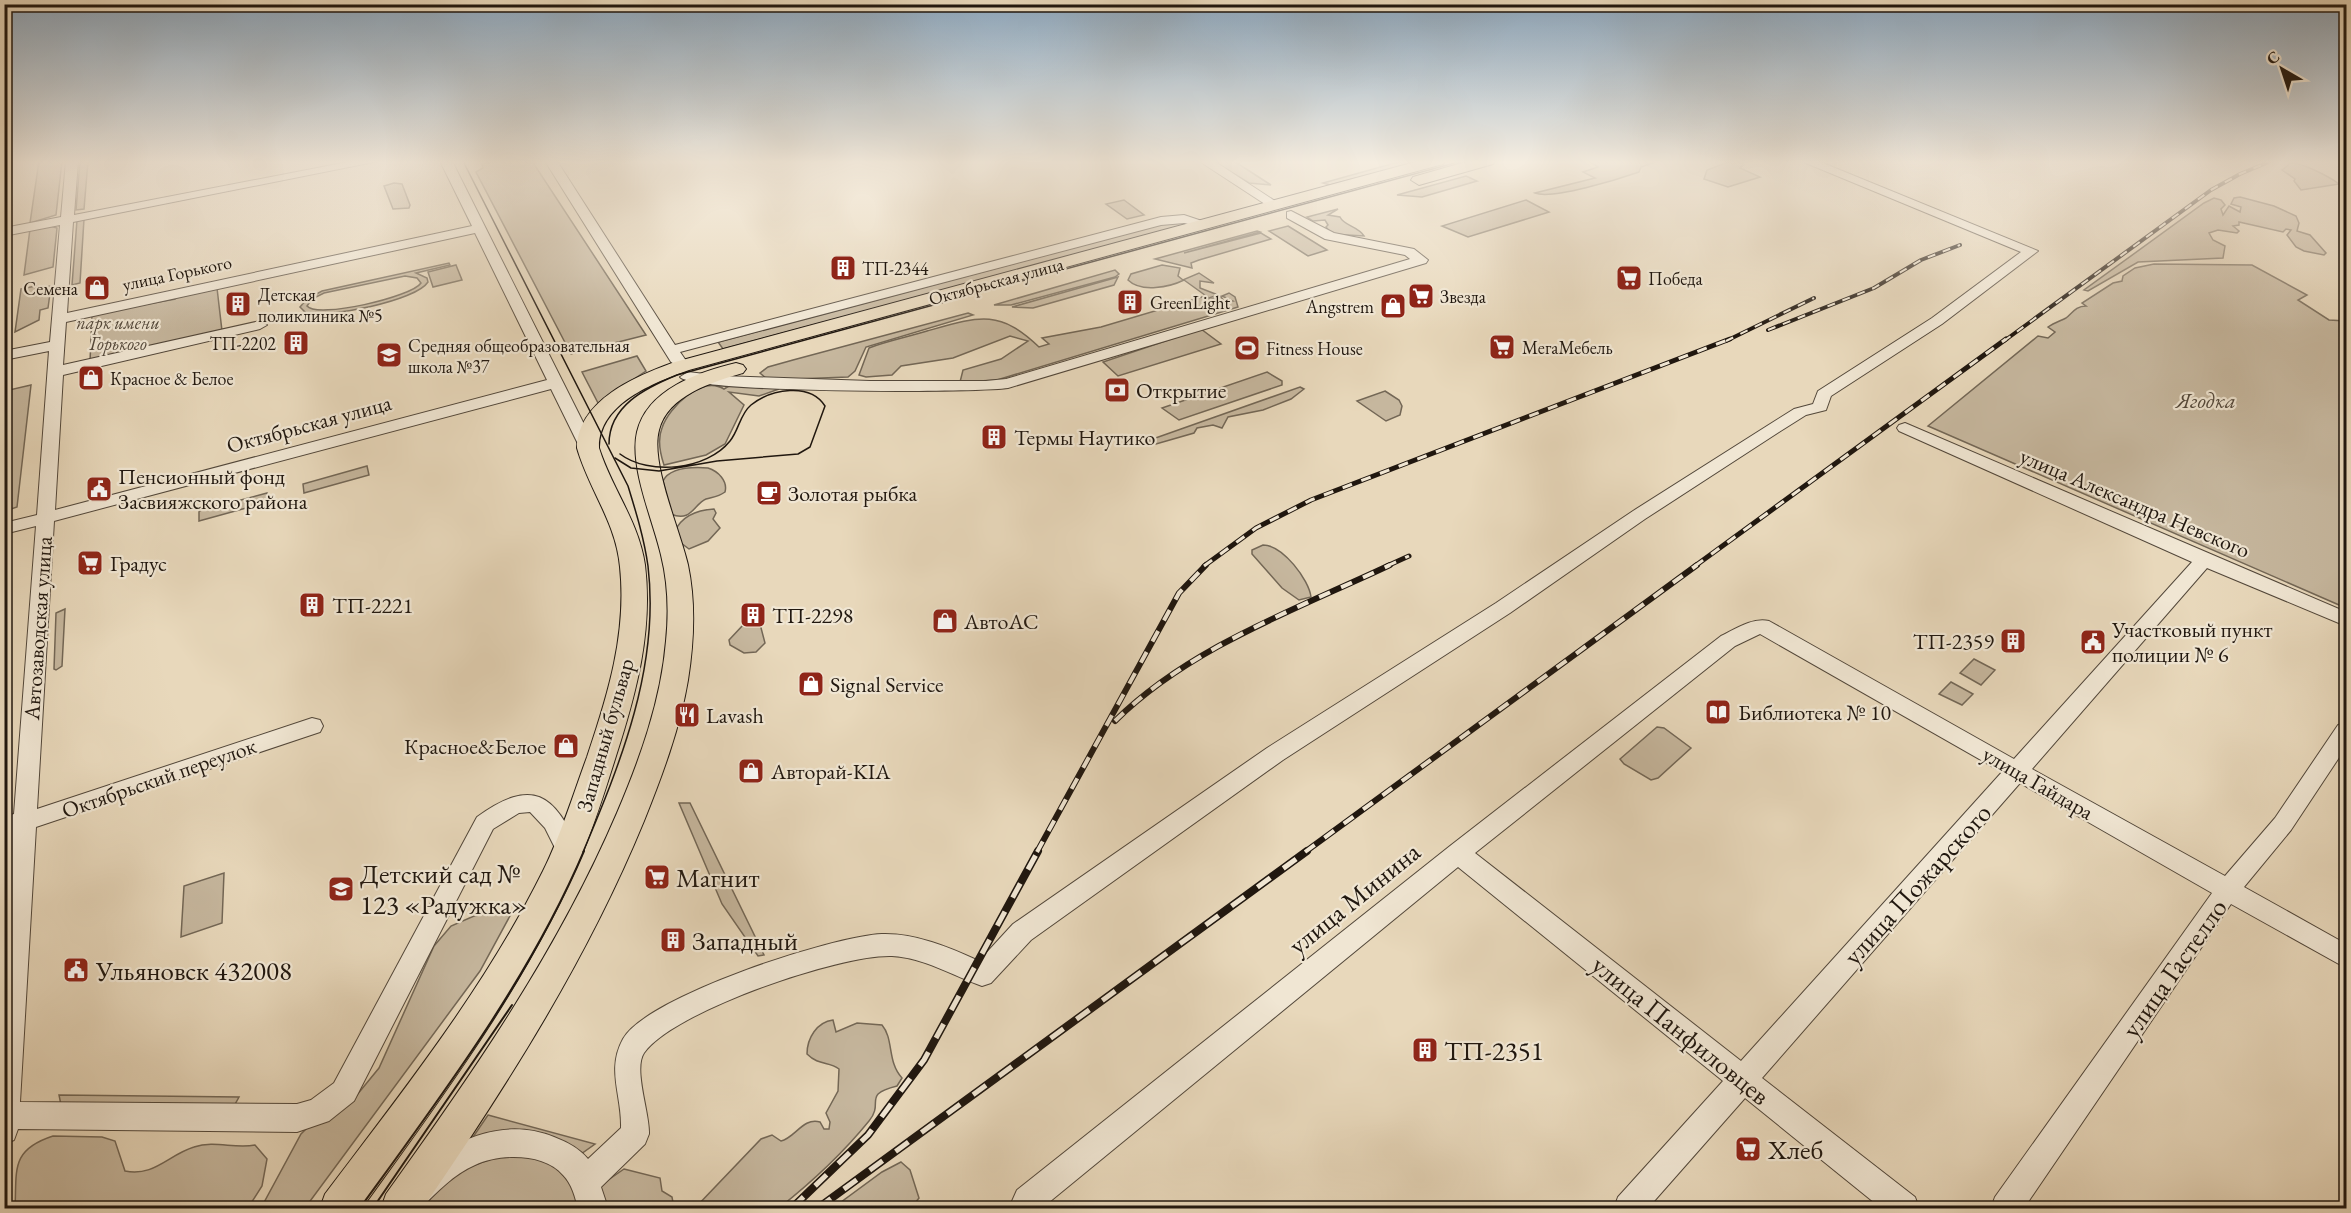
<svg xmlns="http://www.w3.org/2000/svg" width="2351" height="1213" viewBox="0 0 2351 1213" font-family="'EB Garamond',serif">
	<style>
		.green { fill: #c6b79e; stroke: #736756; stroke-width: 1.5; fill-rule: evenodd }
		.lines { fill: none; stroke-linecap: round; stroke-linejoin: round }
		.minor-casing { stroke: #52473a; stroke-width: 2 }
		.major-casing { stroke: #20170f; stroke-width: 2 }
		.minor { fill: #f0e6d3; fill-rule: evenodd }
		.major { fill: #e8d8bb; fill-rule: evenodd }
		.tram-far1 { stroke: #20170f; stroke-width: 1.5 }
		.tram { stroke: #20170f; stroke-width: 2 }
		.rail-far3-casing { stroke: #20170f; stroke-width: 4 }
		.rail-far2-casing { stroke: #20170f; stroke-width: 5 }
		.rail-far1-casing { stroke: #20170f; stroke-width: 6 }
		.rail-casing { stroke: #20170f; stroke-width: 8 }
		.rail-far3 { stroke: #f0e6d3; stroke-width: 2; stroke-dasharray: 8; stroke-linecap: butt }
		.rail-far2 { stroke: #f0e6d3; stroke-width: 3; stroke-dasharray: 10; stroke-linecap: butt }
		.rail-far1 { stroke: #f0e6d3; stroke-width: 4; stroke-dasharray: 12; stroke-linecap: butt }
		.rail { stroke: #f0e6d3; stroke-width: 5; stroke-dasharray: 16; stroke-linecap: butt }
		.labels { text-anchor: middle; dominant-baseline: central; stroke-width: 4.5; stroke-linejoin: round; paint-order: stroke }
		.far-poi-label { font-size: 18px; fill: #20170f; stroke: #f0e6d3; text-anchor: start }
		.far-street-label { font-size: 18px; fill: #20170f; stroke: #f0e6d3 }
		.far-park-label { font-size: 18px; font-style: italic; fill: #52473a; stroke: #f0e6d3 }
		.poi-label { font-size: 22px; fill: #20170f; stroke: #f0e6d3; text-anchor: start }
		.park-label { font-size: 22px; font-style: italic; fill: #52473a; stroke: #f0e6d3 }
		.street-label { font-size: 22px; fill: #20170f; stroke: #f0e6d3 }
		.near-poi-label { font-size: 27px; fill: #20170f; stroke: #f0e6d3; text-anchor: start }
		.near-street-label { font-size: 27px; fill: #20170f; stroke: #f0e6d3 }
	</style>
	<rect width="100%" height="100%" fill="#e8d8bb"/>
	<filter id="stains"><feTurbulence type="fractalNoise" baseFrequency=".00333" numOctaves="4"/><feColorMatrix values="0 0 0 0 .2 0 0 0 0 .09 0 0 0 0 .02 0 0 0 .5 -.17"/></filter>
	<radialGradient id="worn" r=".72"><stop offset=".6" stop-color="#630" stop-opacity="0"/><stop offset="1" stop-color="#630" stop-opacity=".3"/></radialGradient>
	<g class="green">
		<path d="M 39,161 L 62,161 L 56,215 L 30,223 Z"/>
		<path d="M 80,161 L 88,161 L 84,209 L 76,210 Z"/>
		<path d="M 496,161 L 532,161 L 646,335 L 571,354 L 476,172 L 483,168 L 482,164 Z"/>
		<path d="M 1213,161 L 1234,161 L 1271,185 L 1249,183 Z"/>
		<path d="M 1402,161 L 1421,161 L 1330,185 L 1323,183 Z"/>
		<path d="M 1589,161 L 1658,161 L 1641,167 L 1639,172 C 1619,179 1552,200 1535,193 L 1595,178 L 1583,172 L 1598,167 Z"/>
		<path d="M 1731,161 L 1741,161 L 1744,164 L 1740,168 L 1760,177 L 1728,187 L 1704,179 L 1707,170 Z"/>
		<path d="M 2291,163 C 2301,162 2330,177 2339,184 L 2301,190 L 2294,181 L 2295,179 L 2282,170 Z"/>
		<path d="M 1466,176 L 1477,181 L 1422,197 L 1397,195 Z"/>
		<path d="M 394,183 L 402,184 L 410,205 L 409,208 L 393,209 L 384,186 Z"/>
		<path d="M 2240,197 L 2274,206 L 2296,216 L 2299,223 L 2297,231 L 2310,235 L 2326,253 L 2324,255 L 2304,251 L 2296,247 L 2287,235 L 2291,230 L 2286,229 L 2283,232 L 2239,222 L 2239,225 L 2233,226 L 2239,231 L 2237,233 L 2218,230 L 2209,233 L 2213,240 L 2225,246 L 2223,258 L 2138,262 L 2088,291 L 2084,290 L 2204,203 L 2214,198 L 2221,200 L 2225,205 L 2221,209 L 2223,215 L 2229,206 L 2240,212 L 2241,207 L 2231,204 L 2234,198 Z"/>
		<path d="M 1124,200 L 1144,215 L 1127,219 L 1106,204 Z"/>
		<path d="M 1526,200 L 1549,212 L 1468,237 L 1442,226 Z"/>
		<path d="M 1338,209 L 1328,215 L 1340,217 C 1344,226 1358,226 1364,236 L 1332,234 L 1326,227 L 1328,225 L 1325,220 L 1313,221 L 1307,217 Z"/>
		<path d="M 84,219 L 80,283 L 72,285 L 77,220 Z"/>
		<path d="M 1174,221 L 1191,224 L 723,349 L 718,342 Z"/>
		<path d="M 50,226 L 57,228 L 53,267 L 24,275 L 30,229 Z"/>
		<path d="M 1288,226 L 1327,250 L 1308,256 L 1269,231 Z"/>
		<path d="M 1257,231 L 1260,232 L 1184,253 L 1261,233 L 1271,239 L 1199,260 L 1191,263 L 1192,268 L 1155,259 Z"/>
		<path d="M 449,263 L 450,265 L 416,273 L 427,278 L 428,282 C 416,301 328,318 306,313 L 300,307 L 307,299 L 322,291 ZM 405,276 L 417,278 L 421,283 C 412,297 317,319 307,306 L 312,299 L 324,293 Z"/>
		<path d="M 2154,264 L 2252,265 L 2307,295 L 2298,300 L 2329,320 L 2346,321 L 2346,608 L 1928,426 L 2038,336 L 2048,338 L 2055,332 L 2048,327 C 2054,323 2060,321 2066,318 C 2072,314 2075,306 2086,306 L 2082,303 L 2113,283 L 2122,281 L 2123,276 L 2135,268 Z"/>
		<path d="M 456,265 L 462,280 L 433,287 L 428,272 Z"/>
		<path d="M 1162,265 L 1180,268 L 1178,276 L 1183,280 L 1199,273 L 1214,283 L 1200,281 L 1200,288 L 1218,295 L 1209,298 L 1184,280 C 1170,287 1141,293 1128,280 L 1131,274 Z"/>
		<path d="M 1115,270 L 1119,274 L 1115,277 L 1011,305 L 994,305 Z"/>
		<path d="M 1118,277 L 1114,285 L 1033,308 L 1012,307 Z"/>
		<path d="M 36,286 L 36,289 L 51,286 L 48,308 L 40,310 L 39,320 L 15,332 L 21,289 Z"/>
		<path d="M 217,288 L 222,331 L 90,362 L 92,314 L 175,299 L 175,297 Z"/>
		<path d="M 1229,293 L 1235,297 L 1238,307 L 997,380 L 960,382 L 963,370 L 1001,359 L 1028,341 L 1010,336 L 953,358 L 901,366 L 892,375 L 866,377 L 859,375 L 869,348 C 887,341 908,337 927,331 C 980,316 999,309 1039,347 L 1049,344 L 1042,338 L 1101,327 L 1205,296 L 1223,309 L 1211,299 L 1220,296 L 1226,303 L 1233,301 L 1222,296 Z"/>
		<path d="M 968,313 L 973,315 L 866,347 L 855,371 L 848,377 L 768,380 L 760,373 L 768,367 L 793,360 Z"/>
		<path d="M 1201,329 L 1221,344 L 1118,376 L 1103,362 Z"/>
		<path d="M 637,356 L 646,371 L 598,403 L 582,372 Z"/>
		<path d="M 1267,372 L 1282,381 L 1282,385 L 1179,420 L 1162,408 Z"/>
		<path d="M 31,385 L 17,507 L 5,511 L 4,423 L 9,390 Z"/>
		<path d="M 745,385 L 779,389 L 759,396 L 729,392 L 744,405 L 725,444 L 706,455 L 664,465 C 660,453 657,440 662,428 C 669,407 702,375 724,389 L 729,386 Z"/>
		<path d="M 1300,387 L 1304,389 L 1291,399 L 1263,410 L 1228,417 L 1222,428 L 1213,425 L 1197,428 L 1194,433 L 1156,444 L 1147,441 Z"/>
		<path d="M 1385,391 L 1399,400 L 1402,406 L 1400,415 L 1386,421 L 1357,401 Z"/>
		<path d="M 367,466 L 369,475 L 304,493 L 303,484 Z"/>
		<path d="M 708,468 C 718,471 728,481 725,492 C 718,497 713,497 706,499 C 694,504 691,523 671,514 L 663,481 C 670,467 694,467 708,468 Z"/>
		<path d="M 267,493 L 268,502 L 199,521 L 199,511 Z"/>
		<path d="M 714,509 L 716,513 L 713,519 L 720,528 L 708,541 L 689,549 L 677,540 L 675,531 C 682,516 698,510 714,509 Z"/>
		<path d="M 1263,545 C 1283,545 1309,580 1311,597 L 1299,600 L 1282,588 L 1252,554 L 1252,550 Z"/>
		<path d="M 65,609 L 62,666 L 56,670 L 54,669 L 56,613 Z"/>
		<path d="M 753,621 L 760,624 L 765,643 L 756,652 L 744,653 L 730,645 L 729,640 L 745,623 Z"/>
		<path d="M 1974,659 L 1995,670 L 1981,685 L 1960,673 Z"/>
		<path d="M 1951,682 L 1973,694 L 1962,705 L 1939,694 Z"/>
		<path d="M 1657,727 L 1664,728 L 1691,748 L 1658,778 L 1651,780 L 1624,764 L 1620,759 Z"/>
		<path d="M 679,803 L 690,803 L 764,955 L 758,956 L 722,904 Z"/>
		<path d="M 224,873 L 222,923 L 181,937 L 184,886 Z"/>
		<path d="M 498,912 L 511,914 L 480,971 L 305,1208 L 261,1208 L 301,1134 L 312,1123 L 352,1101 L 379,1068 L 434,946 L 451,926 L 474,916 Z"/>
		<path d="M 833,1020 L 836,1032 L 857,1023 L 882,1025 C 894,1039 887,1062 902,1078 L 897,1086 C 861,1095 885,1102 869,1121 C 843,1153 812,1182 779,1208 L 695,1208 L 761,1139 L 772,1135 L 781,1141 C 795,1138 803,1117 820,1122 L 824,1129 L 829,1129 L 830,1122 L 826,1113 L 838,1091 L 839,1069 C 829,1061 819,1066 807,1054 C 807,1038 817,1022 833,1020 Z"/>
		<path d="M 59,1095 L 239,1097 L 234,1106 L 61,1105 Z"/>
		<path d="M 488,1115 L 595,1144 L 581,1154 L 473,1137 Z"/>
		<path d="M 53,1136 L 102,1137 L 115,1141 L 125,1171 C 154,1177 168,1155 194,1147 C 215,1140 234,1149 255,1145 L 267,1159 L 262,1186 L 248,1208 L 15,1208 C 17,1170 10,1150 53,1136 Z"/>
		<path d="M 508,1153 L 554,1163 L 581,1198 L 584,1208 L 423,1208 L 446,1175 Z"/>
		<path d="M 901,1162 L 910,1170 L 919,1198 L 911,1208 L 833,1208 L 882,1172 Z"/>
		<path d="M 624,1169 L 660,1178 L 662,1191 L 672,1197 L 674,1208 L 595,1208 L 601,1185 Z"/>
	</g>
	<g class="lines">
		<g class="minor-casing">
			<g id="minor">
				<path d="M 66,161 L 78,161 L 74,215 L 353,161 L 379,161 L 73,222 L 67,313 L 472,226 L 440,161 L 452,161 L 595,446 L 587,451 L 581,450 L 551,389 L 54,521 L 37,809 L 312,718 L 320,720 L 323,726 L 320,732 L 36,827 L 20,1102 L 297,1104 L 311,1100 L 334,1083 L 477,817 C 533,777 554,793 580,851 L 576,858 L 568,860 L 560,858 L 545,828 L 530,812 L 519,813 L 493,829 L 354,1101 L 329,1121 L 297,1132 L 18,1129 L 14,1140 L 4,1144 L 4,936 L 12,833 L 4,835 L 4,817 L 14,814 L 36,526 L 4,534 L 4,523 L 37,515 L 49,351 L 4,360 L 4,351 L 50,342 L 60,225 L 4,236 L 4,228 L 61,217 ZM 475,233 L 547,380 L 55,510 L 63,375 L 260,329 L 267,325 L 260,321 L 63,365 L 66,322 Z"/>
				<path d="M 545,161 L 557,161 L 675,345 L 1161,217 L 1184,215 L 1211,224 L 1205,228 L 1184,223 L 1161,225 L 680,352 L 687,362 L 679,367 L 671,362 Z"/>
				<path d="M 1199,161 L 1214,161 L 1281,205 L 1275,209 L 1271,208 Z"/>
				<path d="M 1801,161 L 1818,161 L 2038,251 L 1942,324 L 1831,396 L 1826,410 L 1806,415 L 1779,432 L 1645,519 L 1510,613 L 1283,760 L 1031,940 L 991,983 L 982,986 C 951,975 925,958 892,956 C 841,954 673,1011 644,1053 C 633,1069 650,1114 649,1134 L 645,1144 L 601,1187 L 608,1208 L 578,1208 C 575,1197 572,1184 563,1175 C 544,1153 501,1153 475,1165 C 454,1174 437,1192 421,1208 L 386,1208 C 390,1195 401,1186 411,1177 C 449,1141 502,1116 554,1137 C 567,1142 579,1148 588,1159 L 621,1128 C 622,1095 606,1070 623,1039 C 647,996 833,936 882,934 C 915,933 949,947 979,961 L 1013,924 L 1267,748 L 1496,603 L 1633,511 L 1767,426 L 1794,409 L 1813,404 L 1818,391 L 1932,318 L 2021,252 Z"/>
				<path d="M 1291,211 L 1334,233 L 1414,249 L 1428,260 L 1426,263 L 1008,388 C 972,393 694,393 680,377 L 688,372 L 722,376 L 870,381 L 986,381 L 1006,379 L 1410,259 L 1405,255 L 1325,239 L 1287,218 L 1287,212 Z"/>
				<path d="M 1905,423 L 2346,612 L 2346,626 L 2207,568 L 2032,769 L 2225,876 L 2275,818 L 2338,725 L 2346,723 L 2346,747 L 2291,830 L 2244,887 L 2346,944 L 2346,968 L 2231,904 L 2024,1208 L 1991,1208 L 1995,1197 L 2212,893 L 2020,783 L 1762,1078 L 1915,1197 L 1919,1208 L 1881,1208 L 1745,1098 L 1648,1208 L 1614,1208 L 1618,1197 L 1723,1081 L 1458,867 L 1042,1208 L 1009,1208 L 1017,1190 L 1450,846 L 1721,636 C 1735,629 1753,617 1769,621 L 2014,759 L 2192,562 L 1899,431 L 1897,428 L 1899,425 ZM 1760,634 L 2002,772 L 1741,1061 L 1475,853 L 1735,646 Z"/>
			</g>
		</g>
		<g class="major-casing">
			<g id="major">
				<path d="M 1419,161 L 1445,161 L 1443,164 L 689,370 C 653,383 598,404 599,448 C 612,489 639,522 645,565 C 653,632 636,694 616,756 C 605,791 594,826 580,859 C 525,986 442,1097 362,1208 L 320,1208 L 325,1194 C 403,1091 485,988 543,871 C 561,835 573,795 587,757 C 608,695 627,633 620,567 C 616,522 589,490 577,448 C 578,400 636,376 675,362 Z"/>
				<path d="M 1469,161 L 1495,161 L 1493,164 L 1419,185 L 1411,180 L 1413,177 Z"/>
				<path d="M 736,363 L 743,365 L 746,369 L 743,373 C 713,382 668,395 659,430 C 650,463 680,530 688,565 C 696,603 694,642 688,680 C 680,728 662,776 644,821 C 587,960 507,1085 423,1208 L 381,1208 L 386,1194 C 473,1073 558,951 617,813 C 640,759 661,701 666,641 C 669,612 668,583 661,555 C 653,520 629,467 637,432 C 647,389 699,372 736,363 Z"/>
			</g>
		</g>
		<use href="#minor" class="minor"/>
		<use href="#major" class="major"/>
		<g class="tram-far1">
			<path d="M 463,161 L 628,486 C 636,512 644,538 648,566 C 660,666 621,762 583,852"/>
			<path d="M 609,444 C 609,406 645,388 677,375 L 1462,161"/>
			<path d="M 615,458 L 631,468 L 659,471 L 717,461 L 798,454 L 810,447 L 825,406 C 810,382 771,389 751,405 C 740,414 739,430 730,441 C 707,470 649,476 620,454"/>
		</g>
		<g class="tram">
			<path d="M 360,1208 C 442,1095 529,980 584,851"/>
			<path d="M 373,1208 L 512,1005"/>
		</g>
		<g class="rail-far3-casing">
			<g id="rail-far3">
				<path d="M 1768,330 L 1874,288 L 1921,260 L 1960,245"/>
				<path d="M 1726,341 L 1814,298"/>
				<path d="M 2004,341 L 2211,190 L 2240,174 L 2271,161"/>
			</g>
		</g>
		<g class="rail-far2-casing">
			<g id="rail-far2">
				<path d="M 1204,566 L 1256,528 L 1311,500 L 1730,339"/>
				<path d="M 1387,566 L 1409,556"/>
				<path d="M 1695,566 L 2006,339"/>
			</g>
		</g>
		<g class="rail-far1-casing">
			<g id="rail-far1">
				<path d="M 1115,721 C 1190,647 1297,609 1390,565"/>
				<path d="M 1037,852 L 1179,593 L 1206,565"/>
				<path d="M 1305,852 L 1697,565"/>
			</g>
		</g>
		<g class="rail-casing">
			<g id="rail">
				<path d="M 792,1208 L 868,1135 L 924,1060 L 1038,851"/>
				<path d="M 818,1208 L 1307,851"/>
			</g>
		</g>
		<use href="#rail-far3" class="rail-far3"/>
		<use href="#rail-far2" class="rail-far2"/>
		<use href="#rail-far1" class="rail-far1"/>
		<use href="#rail" class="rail"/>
	</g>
	<linearGradient id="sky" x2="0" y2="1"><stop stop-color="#8da8bf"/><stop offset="0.49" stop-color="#f5ede0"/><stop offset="1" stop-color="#f5ede0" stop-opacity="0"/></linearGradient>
	<rect width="2351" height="331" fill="url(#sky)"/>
	<defs>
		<g id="building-square" transform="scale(1.35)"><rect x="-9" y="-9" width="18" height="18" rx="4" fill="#8f2418" stroke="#f0e6d3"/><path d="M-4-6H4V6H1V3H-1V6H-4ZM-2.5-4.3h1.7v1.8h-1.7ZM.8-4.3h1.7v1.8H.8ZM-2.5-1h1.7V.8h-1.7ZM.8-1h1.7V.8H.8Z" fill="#fff"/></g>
		<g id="supermarket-square" transform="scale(1.35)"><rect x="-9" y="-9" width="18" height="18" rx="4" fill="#8f2418" stroke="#f0e6d3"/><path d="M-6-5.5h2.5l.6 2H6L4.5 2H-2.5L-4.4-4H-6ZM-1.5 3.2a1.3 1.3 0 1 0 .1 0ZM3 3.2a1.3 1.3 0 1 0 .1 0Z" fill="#fff"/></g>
		<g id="shop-square" transform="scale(1.35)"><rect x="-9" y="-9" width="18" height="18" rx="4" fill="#8f2418" stroke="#f0e6d3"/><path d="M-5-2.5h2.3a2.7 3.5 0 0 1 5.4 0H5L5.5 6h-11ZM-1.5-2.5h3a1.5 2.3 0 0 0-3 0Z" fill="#fff"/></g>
		<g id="stadium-square" transform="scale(1.35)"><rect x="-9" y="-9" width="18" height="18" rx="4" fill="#8f2418" stroke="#f0e6d3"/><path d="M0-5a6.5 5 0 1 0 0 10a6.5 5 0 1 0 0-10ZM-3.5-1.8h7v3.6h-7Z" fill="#fff"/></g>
		<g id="school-square" transform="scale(1.35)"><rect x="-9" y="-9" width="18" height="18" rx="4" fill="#8f2418" stroke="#f0e6d3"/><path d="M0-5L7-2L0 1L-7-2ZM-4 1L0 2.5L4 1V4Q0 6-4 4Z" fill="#fff"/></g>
		<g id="bank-square" transform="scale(1.35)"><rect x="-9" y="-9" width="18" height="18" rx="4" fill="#8f2418" stroke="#f0e6d3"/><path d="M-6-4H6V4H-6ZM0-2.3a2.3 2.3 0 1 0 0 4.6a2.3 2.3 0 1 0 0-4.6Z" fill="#fff"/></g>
		<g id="civic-square" transform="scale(1.35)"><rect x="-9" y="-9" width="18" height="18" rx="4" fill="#8f2418" stroke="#f0e6d3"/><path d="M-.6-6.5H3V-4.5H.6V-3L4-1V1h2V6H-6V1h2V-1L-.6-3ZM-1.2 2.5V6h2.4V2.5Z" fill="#fff"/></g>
		<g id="cafe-square" transform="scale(1.35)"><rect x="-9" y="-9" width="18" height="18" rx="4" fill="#8f2418" stroke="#f0e6d3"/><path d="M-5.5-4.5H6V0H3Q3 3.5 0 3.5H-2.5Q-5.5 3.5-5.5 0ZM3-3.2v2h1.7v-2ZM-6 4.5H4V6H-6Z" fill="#fff"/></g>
		<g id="library-square" transform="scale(1.35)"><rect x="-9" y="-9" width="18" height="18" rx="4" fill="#8f2418" stroke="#f0e6d3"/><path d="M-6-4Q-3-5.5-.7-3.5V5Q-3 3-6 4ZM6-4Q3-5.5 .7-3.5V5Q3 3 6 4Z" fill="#fff"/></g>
		<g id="restaurant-square" transform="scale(1.35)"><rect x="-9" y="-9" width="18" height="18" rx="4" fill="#8f2418" stroke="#f0e6d3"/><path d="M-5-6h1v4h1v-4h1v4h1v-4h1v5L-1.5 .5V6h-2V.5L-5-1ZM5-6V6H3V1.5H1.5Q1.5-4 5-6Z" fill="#fff"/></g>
	</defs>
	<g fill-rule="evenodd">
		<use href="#building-square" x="843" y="268"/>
		<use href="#supermarket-square" x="1629" y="278"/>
		<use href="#shop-square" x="97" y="288"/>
		<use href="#supermarket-square" x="1421" y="296"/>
		<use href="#building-square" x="1130" y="302"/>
		<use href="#building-square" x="238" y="304"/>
		<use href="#shop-square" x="1393" y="306"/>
		<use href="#building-square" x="296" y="343"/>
		<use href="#supermarket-square" x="1502" y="347"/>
		<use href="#stadium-square" x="1247" y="348"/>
		<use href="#school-square" x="389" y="355"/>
		<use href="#shop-square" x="91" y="378"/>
		<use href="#bank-square" x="1117" y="390"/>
		<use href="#building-square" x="994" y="437"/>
		<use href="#civic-square" x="99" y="489"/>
		<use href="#cafe-square" x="769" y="493"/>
		<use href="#supermarket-square" x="90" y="563"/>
		<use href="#building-square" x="312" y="605"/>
		<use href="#building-square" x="753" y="615"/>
		<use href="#shop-square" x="945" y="621"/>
		<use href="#building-square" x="2013" y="641"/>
		<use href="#civic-square" x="2093" y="642"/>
		<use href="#shop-square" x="811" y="684"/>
		<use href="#library-square" x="1718" y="712"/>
		<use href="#restaurant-square" x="687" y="715"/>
		<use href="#shop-square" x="566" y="746"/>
		<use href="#shop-square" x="751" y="771"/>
		<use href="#supermarket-square" x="657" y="877"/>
		<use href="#school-square" x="341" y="889"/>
		<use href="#building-square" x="673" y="940"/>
		<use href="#civic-square" x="76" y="970"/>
		<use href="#building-square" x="1425" y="1050"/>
		<use href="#supermarket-square" x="1748" y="1149"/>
	</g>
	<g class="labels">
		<g class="far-poi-label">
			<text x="862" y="268">ТП-2344</text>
			<text x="1648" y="278">Победа</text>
			<text x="78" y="288" text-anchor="end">Семена</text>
			<text x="258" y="294">Детская<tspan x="258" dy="21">поликлиника №5</tspan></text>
			<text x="1440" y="296">Звезда</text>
			<text x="1150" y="302">GreenLight</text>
			<text x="1374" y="306" text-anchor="end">Angstrem</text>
			<text x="276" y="343" text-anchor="end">ТП-2202</text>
			<text x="408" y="345">Средняя общеобразовательная<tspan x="408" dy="21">школа №37</tspan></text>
			<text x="1522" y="347">МегаМебель</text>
			<text x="1266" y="348">Fitness House</text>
			<text x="110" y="378">Красное &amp; Белое</text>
		</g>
		<g class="far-street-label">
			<text transform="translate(177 273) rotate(-12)">улица Горького</text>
			<text transform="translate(996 281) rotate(-15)">Октябрьская улица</text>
		</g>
		<g class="far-park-label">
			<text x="118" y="322">парк имени<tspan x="118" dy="21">Горького</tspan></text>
		</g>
		<g class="poi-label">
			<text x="1136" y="390">Открытие</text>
			<text x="1014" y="437">Термы Наутико</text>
			<text x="118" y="476">Пенсионный фонд<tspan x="118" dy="25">Засвияжского района</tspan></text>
			<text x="788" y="493">Золотая рыбка</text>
			<text x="110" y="563">Градус</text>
			<text x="332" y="605">ТП-2221</text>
			<text x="772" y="615">ТП-2298</text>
			<text x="964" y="621">АвтоАС</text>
			<text x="2112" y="629">Участковый пункт<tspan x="2112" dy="25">полиции № 6</tspan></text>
			<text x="1994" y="641" text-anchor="end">ТП-2359</text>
			<text x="830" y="684">Signal Service</text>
			<text x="1738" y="712">Библиотека № 10</text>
			<text x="706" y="715">Lavash</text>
			<text x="546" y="746" text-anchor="end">Красное&amp;Белое</text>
			<text x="771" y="771">Авторай-KIA</text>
		</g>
		<g class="park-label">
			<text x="2206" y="400">Ягодка</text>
		</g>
		<g class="street-label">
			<text transform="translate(309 424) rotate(-15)">Октябрьская улица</text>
			<text transform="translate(2135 503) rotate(23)">улица Александра Невского</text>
			<text transform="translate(38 628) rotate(-86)">Автозаводская улица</text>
			<text transform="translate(605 735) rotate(-74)">Западный бульвар</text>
			<text transform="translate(159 778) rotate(-19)">Октябрьский переулок</text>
			<text transform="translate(2038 783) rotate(30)">улица Гайдара</text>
		</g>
		<g class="near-poi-label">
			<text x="360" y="873">Детский сад №<tspan x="360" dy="31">123 «Радужка»</tspan></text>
			<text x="676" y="877">Магнит</text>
			<text x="692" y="940">Западный</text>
			<text x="96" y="970">Ульяновск 432008</text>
			<text x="1444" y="1050">ТП-2351</text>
			<text x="1768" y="1149">Хлеб</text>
		</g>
		<g class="near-street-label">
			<text transform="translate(1917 884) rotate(-48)">улица Пожарского</text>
			<text transform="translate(1354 898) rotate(-39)">улица Минина</text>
			<text transform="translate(2174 968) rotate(-55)">улица Гастелло</text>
			<text transform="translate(1681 1030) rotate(39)">улица Панфиловцев</text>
		</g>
	</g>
	<rect width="2351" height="1213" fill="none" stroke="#e8d8bb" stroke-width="24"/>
	<rect x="6" y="6" width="2339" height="1201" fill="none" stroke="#20170f" stroke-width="3"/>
	<rect x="12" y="12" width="2327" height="1189" fill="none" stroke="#20170f" stroke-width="1.5"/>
	<g transform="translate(2282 69) rotate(321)" stroke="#f0e6d3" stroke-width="4.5" paint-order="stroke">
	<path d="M0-4.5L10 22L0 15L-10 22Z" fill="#20170f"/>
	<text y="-9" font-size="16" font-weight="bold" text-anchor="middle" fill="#20170f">С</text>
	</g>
	<rect width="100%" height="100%" filter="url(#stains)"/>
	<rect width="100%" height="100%" fill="url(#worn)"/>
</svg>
